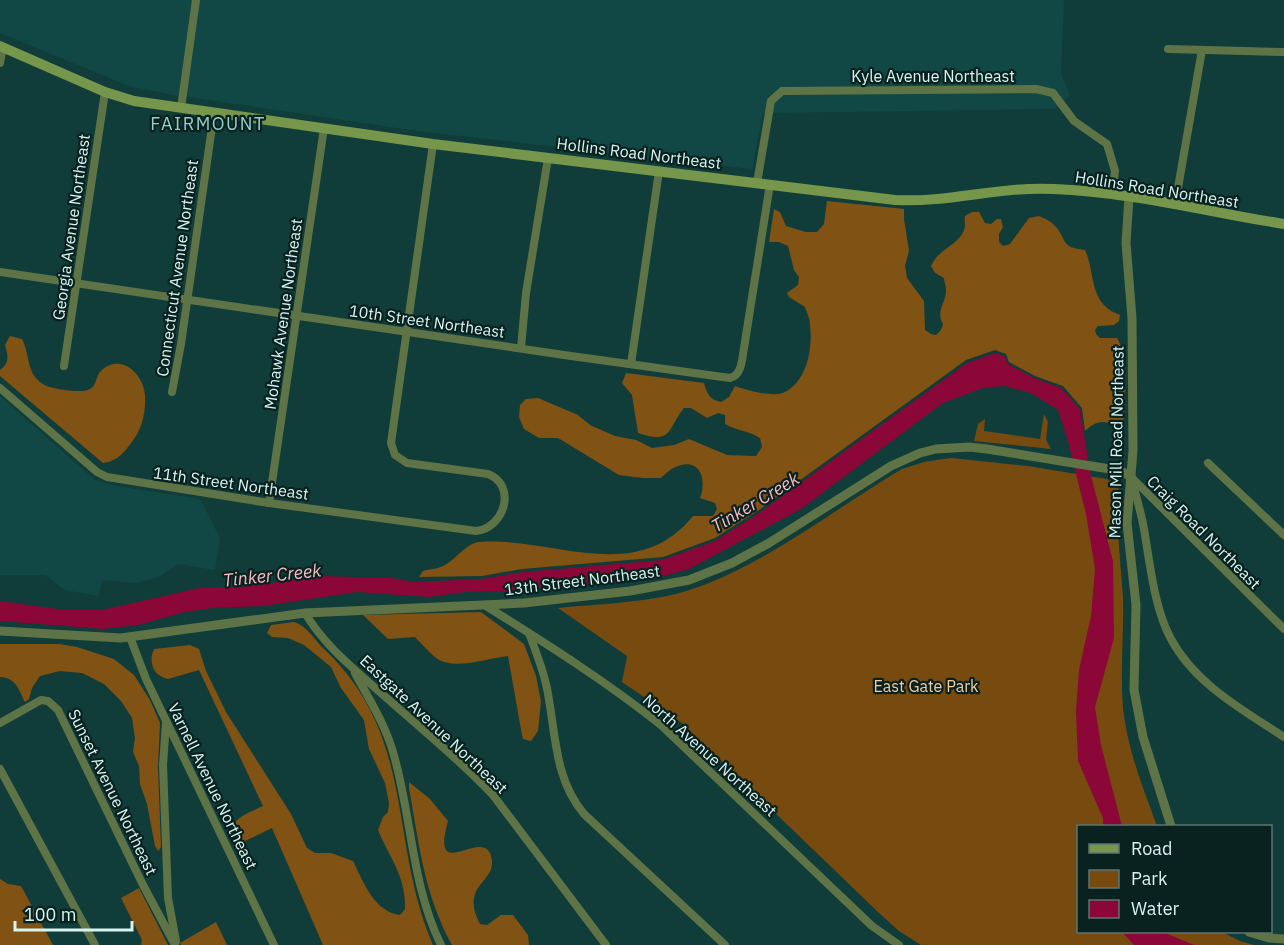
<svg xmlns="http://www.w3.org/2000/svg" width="1284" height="945" viewBox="0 0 1284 945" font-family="'IBM Plex Sans',sans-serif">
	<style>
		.built { fill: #114845 }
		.green { fill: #774b0f }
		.forest { fill: #805214 }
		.water { fill: #8a0738 }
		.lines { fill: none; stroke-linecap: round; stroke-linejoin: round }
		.minor { stroke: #5f7446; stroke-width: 8 }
		.tertiary { stroke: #5f7446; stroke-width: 9 }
		.secondary { stroke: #76964c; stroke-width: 10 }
		.labels { text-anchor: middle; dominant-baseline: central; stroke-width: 4.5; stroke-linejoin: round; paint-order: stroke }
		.street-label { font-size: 16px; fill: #d7f4f1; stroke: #09211f }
		.park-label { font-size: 16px; fill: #f6cc9f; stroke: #09211f }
		.neighbourhood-label { font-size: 18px; letter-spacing: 1.5px; fill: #94cec9; stroke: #09211f }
		.water-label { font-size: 18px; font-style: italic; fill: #f9b9c3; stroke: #09211f }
	</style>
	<rect width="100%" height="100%" fill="#103d39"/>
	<g class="built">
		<path d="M 0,0 L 1064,0 L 1061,73 L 1070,95 L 1055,109 L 763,113 L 752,169 L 417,131 L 168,94 L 129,86 L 0,33 Z"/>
		<path d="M 0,396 L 95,480 L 116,486 L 200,499 L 220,538 L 215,570 L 178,564 L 159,577 L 136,583 L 102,580 L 99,596 L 65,590 L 45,575 L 0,575 Z"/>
	</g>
	<g class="green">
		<path d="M 1044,414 L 1048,422 L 1046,440 L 1051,449 L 974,441 L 978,424 L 985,419 L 984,431 L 1040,439 Z"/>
		<path d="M 951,458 L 1028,466 L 1107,479 L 1117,486 L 1120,492 C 1115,528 1121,562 1123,598 C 1124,634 1120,671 1123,708 C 1127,748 1143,788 1157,826 L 1078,826 L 1078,932 L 1222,932 L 1240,941 L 1254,945 L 921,945 L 899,931 L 879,913 L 682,723 L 622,682 L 627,656 L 558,608 C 597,604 638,603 676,594 C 754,574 832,510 902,469 L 924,462 Z"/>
	</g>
	<g class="forest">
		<path d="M 827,201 L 904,209 L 904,219 L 909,251 L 905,266 L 907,278 L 924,301 L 925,330 L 931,334 L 936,335 L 941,330 L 943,324 C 935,311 947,302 946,289 C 946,285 944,282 944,278 L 935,273 L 931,266 C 939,248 959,245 964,230 C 966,226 964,221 965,216 L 972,212 L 979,212 L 985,223 L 991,224 L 997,219 L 1001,219 L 1003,227 L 999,234 L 999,242 L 1003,246 L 1010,244 L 1029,218 L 1039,216 C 1043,218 1049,220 1052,223 C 1069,238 1057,247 1085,250 C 1094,269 1090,293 1107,308 C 1110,311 1116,313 1120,315 L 1119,321 L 1114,325 L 1098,326 L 1095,330 L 1096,334 L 1100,338 L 1117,338 C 1131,360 1123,408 1123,435 C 1111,420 1099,417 1085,431 L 1082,408 L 1063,386 L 1035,376 L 1009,362 L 1006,354 L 995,350 L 966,360 L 759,510 L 715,538 L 663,557 L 522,569 L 482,576 L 419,577 L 423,571 C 430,569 439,569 445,565 C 456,559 467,543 479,542 C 553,536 636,587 693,516 L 713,516 L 717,509 L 715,503 L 700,498 C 706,484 703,460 681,465 C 673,467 667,472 661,478 L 643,478 L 619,475 L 558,438 L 539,438 L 524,429 L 519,417 L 520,405 L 526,399 L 538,398 L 578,415 L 590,425 L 615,436 L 636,440 L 652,448 L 674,445 L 689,439 L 727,455 L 756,456 L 762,447 L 760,438 C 748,430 737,431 725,424 L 725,415 L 718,413 L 707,418 L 691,408 L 684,408 C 667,429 673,445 638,433 L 632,395 L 622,383 L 626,373 L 704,383 C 707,394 710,400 721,402 L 729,397 L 735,386 C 747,390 773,398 785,392 C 807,381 813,348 810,325 C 810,319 807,313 805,307 L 789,297 L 787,293 L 798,285 L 799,277 L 794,270 L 788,246 L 779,242 L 769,242 L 774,209 L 780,212 L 786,226 L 806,232 L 817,232 L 824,224 Z"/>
		<path d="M 10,336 L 22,339 C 30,354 26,374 43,384 C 50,389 80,393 88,390 C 97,387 95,378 100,372 C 119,352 143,372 145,395 C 146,409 143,427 134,439 C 125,451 119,461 103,463 L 0,376 L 0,370 C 10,363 8,355 5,345 Z"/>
		<path d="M 481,612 L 524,644 L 536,676 L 541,701 L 538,731 L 531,741 L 523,739 L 522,735 L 508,656 C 488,658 455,671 436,658 C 429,652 422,644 415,637 L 388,639 L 363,615 Z"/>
		<path d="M 294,622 C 308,626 314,640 324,649 C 417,737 388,841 433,945 L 323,945 L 272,828 L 243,842 L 235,839 C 225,819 250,813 263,806 L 199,670 L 168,679 C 153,676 148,662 154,649 L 190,645 L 199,649 L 206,671 L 226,712 L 291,814 L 307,848 L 315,853 L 331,853 L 353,861 C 363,881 374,912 400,915 L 405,909 C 406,876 390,859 378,830 L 383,817 L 388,812 L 389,803 L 385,783 L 369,749 L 364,720 L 341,688 L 331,667 L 304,645 L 288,638 L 272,637 L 267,633 L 271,625 Z"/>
		<path d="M 0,644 L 59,644 L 77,647 L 114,659 L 134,675 L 150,700 L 160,723 L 158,767 L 161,847 L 158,851 L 155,846 L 147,804 L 140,784 L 139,766 L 133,752 L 135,738 L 132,718 L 121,701 L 104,684 L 82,673 L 60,671 L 40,676 L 32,688 L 29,699 L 25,702 C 18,688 16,678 0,677 Z"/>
		<path d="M 409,782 L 430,799 L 448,821 C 429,889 488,820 492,861 C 494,883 460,886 480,924 L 487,925 L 501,915 L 513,915 L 528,935 L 529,945 L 452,945 C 424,894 419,844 409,788 Z"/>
		<path d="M 0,879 L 8,884 L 21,886 L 53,945 L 0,945 Z"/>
		<path d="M 139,888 L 168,945 L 141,945 L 142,940 L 121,898 Z"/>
		<path d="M 216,922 L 227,945 L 181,945 L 180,943 Z"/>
	</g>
	<g class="water">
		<path d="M 995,353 L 1004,356 L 1008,364 L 1034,378 L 1061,388 L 1080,409 L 1090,472 L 1113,561 L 1114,638 L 1095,707 L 1101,745 L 1122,826 L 1103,826 L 1103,818 L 1078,761 L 1076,711 L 1079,670 L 1091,616 L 1095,569 L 1086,514 L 1067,438 L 1058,410 L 1031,393 L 1004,386 L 983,388 L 943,403 L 801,509 L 689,569 L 653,579 L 508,591 L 465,592 L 429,597 L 357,592 L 264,606 L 212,608 L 185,612 L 138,625 L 103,629 L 0,621 L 0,601 L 65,610 L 102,610 L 199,588 L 253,586 L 318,576 L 392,578 L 413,582 L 481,579 L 523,572 L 662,560 L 715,541 L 759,513 L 967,363 Z"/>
		<path d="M 1122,932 L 1163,932 L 1194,945 L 1134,945 Z"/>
	</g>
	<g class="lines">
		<g class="minor">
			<path d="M 1168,49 L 1284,52"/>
			<path d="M 0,63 L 3,47"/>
			<path d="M 181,108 L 196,0"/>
			<path d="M 757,183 L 771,101 L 782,91 L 1036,89 L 1053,93 L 1074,121 L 1107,144 L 1115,171 L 1112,195"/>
			<path d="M 1175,205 L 1202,50"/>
			<path d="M 0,272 L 564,355 L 730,378 C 742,375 742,359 744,348 L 770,184"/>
			<path d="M 521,348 L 526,293 L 548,158"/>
			<path d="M 631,364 L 659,171"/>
			<path d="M 64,366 L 105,92"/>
			<path d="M 0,388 L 97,472 L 107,477 L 269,503 L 476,531 C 505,528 517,485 488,474 L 407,463 L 395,455 L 391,443 L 433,144"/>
			<path d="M 172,392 L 181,344 L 214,113"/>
			<path d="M 1208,463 L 1284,535"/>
			<path d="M 1133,479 L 1284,629"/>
			<path d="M 1132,480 C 1136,496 1141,512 1144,529 C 1150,563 1154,608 1171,639 C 1195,684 1243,710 1284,737"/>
			<path d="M 269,503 L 324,128"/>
			<path d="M 486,606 C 547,644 607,682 662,726 L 872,926 L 899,945"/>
			<path d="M 305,613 C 324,645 353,668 381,693 C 418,726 458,758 493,795 L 606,945"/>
			<path d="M 529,633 C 537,655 546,677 549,700 C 556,740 556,781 584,814 L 725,945"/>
			<path d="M 130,637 L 146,679 L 274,945"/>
			<path d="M 355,673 C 369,699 385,724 393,752 C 412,816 411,884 441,945"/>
			<path d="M 0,723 L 41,700 L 48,701 L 58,710 L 142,883 L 175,945"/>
			<path d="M 166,723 L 163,765 L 168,898 L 176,941"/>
			<path d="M 0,769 L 95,945"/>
		</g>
		<g class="tertiary">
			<path d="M 1129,197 L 1126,243 L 1132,318 L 1133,451 L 1127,523 L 1136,605 L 1134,690 L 1143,737 L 1171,826"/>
			<path d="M 0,631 L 121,638 L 305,613 L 524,603 L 630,591 L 689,580 L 732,563 L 769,543 L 891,466 L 920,453 L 936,449 L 969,447 L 987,449 L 1116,470 L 1125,473 L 1132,478"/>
			<path d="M 1249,932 L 1269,938 L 1284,939"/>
		</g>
		<path class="secondary" d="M 0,46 L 105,92 L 134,101 L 433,144 L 895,200 C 949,203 1000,186 1054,189 C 1131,192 1208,212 1284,224"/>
	</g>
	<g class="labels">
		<g class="street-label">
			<text x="933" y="76">Kyle Avenue Northeast</text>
			<text transform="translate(639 153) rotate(7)">Hollins Road Northeast</text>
			<text transform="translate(1157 189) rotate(9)">Hollins Road Northeast</text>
			<text transform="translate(71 227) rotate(-82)">Georgia Avenue Northeast</text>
			<text transform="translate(177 268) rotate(-82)">Connecticut Avenue Northeast</text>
			<text transform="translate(283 314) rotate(-82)">Mohawk Avenue Northeast</text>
			<text transform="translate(427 321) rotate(8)">10th Street Northeast</text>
			<text transform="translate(1116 442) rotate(-89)">Mason Mill Road Northeast</text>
			<text transform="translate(231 483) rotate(8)">11th Street Northeast</text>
			<text transform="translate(1204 532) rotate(45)">Craig Road Northeast</text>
			<text transform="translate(582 580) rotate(-7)">13th Street Northeast</text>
			<text transform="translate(434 724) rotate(43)">Eastgate Avenue Northeast</text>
			<text transform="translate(710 755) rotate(42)">North Avenue Northeast</text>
			<text transform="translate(213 786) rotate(64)">Varnell Avenue Northeast</text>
			<text transform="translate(113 792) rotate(64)">Sunset Avenue Northeast</text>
		</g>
		<g class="park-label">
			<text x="926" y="686">East Gate Park</text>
		</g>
		<g class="neighbourhood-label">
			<text x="208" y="123">FAIRMOUNT</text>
		</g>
		<g class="water-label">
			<text transform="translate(755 502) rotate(-31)">Tinker Creek</text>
			<text transform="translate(272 575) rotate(-6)">Tinker Creek</text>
		</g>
	</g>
	<rect x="1077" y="825" width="195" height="108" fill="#09211f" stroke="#5b7573" stroke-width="1.5"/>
	<rect x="1089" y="844" width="30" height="9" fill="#76964c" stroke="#5b7573" stroke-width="1.5"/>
	<text x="1131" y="855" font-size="18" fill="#d7f4f1">Road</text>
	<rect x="1089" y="870" width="30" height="18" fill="#774b0f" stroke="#5b7573" stroke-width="1.5"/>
	<text x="1131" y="885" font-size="18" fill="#d7f4f1">Park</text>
	<rect x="1089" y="900" width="30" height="18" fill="#8a0738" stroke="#5b7573" stroke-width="1.5"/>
	<text x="1131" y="915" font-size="18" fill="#d7f4f1">Water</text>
	<path d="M15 921v9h117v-9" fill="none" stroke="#d7f4f1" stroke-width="3"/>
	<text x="24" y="921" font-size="18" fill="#d7f4f1" stroke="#09211f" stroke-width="4.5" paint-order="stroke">100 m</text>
</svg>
